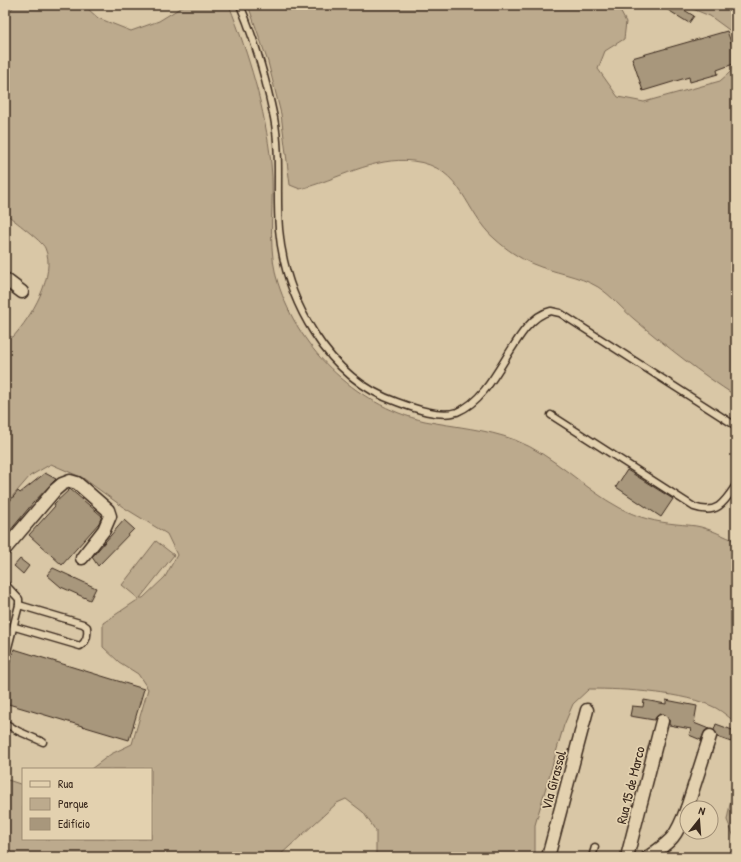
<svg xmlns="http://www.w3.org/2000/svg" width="741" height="862" viewBox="0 0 741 862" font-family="'Patrick Hand',sans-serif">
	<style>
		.green { fill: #bcaa8d; stroke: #7c6a56 }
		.building { fill: #a8977c; stroke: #3b2a1e }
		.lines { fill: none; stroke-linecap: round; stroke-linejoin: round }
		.lane-casing { stroke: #3b2a1e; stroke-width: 9 }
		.street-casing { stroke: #3b2a1e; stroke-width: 15 }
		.lane { stroke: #e3d1af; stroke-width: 6 }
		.street { stroke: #e3d1af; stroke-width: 12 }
		.labels { text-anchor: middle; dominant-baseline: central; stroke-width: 3.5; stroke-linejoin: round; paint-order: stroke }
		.street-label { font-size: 14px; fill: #3b2a1e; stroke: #e3d1af }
	</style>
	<rect width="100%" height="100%" fill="#d9c7a6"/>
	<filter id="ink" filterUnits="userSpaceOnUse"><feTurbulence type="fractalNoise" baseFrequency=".025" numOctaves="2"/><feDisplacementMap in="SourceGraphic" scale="8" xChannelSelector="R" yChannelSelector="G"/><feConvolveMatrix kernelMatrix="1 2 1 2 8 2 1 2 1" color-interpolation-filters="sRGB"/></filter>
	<g filter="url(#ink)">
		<g class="green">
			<path d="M 15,5 L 81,5 L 87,8 L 98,18 L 131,31 L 159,21 L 185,5 L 229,5 C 249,56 265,108 271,163 C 275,200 267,239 276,276 C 295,346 354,405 425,421 C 455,427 486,429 515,440 C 554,455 584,489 620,508 C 639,518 656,522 676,524 C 684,525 694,525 701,527 C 713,530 725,537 736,541 L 736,723 C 730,718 723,712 716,708 C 684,692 625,689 589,689 L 573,704 L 564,725 L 535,825 L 535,857 L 376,857 L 376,831 L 363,812 L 346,799 L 337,803 L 278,857 L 5,857 L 5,779 L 23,785 L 23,839 L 151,839 L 151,769 L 91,769 L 111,754 L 132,744 L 148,689 L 138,674 L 119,662 L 103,647 L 103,623 L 139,599 L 122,585 L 156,541 L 174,555 L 140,598 L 143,598 L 165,577 L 177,555 L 167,534 L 123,507 L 83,478 L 51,464 L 30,476 L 5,505 L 5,336 L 13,337 C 31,317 57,275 45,248 C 42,241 13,220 5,213 L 5,17 Z"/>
			<path d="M 248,5 L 617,5 L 626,22 L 624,39 L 605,51 L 598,69 L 618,97 L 644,102 L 720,81 L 736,67 L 736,396 C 700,373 667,347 634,319 C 622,309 612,296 598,287 C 578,275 554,273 533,264 C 519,258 506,249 495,239 C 464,213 464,167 413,161 C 374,156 337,180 300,189 L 290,185 L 281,114 L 268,62 Z"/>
			<path d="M 683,5 L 725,5 L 736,13 L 736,35 L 710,16 Z"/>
			<path d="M 736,772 L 736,842 L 727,820 Z"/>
		</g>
		<g class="building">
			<path d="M 660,5 L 676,5 L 694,16 L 689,23 Z"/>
			<path d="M 727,31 L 736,56 L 736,63 L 717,70 L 718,74 L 690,82 L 689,77 L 643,91 L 632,58 Z"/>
			<path d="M 627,470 L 673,499 L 661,517 L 616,487 Z"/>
			<path d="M 45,473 L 56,479 L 33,503 L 5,537 L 5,507 L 18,491 L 20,493 Z"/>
			<path d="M 70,489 L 102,516 L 99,523 L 62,565 L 29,535 L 55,506 L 54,504 Z"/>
			<path d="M 124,520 L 134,529 L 98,566 L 92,557 Z"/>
			<path d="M 20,559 L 29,566 L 23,574 L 14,566 Z"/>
			<path d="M 53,568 L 96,588 L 90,600 L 61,587 L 47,575 Z"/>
			<path d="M 14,649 L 144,689 L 129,740 L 5,703 L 5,678 Z"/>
			<path d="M 644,700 L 666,704 L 666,700 L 697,706 L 694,723 L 709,729 L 705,731 L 701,740 L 689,735 L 691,729 L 669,725 L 669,719 L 664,714 L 657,716 L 654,720 L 630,716 L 632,706 L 643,707 Z"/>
			<path d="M 716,724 L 735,731 L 731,742 L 717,737 L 714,730 Z"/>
		</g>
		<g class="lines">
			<g class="lane-casing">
				<g id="lane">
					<path d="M 240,5 C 255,40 266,80 274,118 C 281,155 276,192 279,229 C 285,299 327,378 397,402 C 413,408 440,418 457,412 C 500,395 513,319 551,311 L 560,313 L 736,426"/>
					<path d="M 551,415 L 694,507 C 717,515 724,503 736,485"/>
					<path d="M 15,627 L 80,646 C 87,642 88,635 87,627 L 83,624 L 19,605"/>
					<path d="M 5,659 L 19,605 L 19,599 L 5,584"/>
					<path d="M 5,723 L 18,731 L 43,742"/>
					<path d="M 654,854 L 668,857"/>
					<path d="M 592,857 L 595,847"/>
				</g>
			</g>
			<g class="street-casing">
				<g id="street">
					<path d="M 5,279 L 22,292"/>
					<path d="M 5,549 L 55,490 L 62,484 L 70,481 L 77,483 L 108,510 L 110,516 L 104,530 L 82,558"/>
					<path d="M 687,808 L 710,736"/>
					<path d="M 548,857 L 587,710"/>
					<path d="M 627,857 L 662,721"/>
					<path d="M 648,857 C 673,840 676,837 687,808"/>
				</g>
			</g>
			<use href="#lane" class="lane"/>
			<use href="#street" class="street"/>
		</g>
	</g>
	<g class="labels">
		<g class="street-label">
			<text transform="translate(553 780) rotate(-75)">VIa Girassol</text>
			<text transform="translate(630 785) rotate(-76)">Rua 15 de Marco</text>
		</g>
	</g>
	<rect width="741" height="862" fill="none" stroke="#e3d1af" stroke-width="20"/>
	<rect x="10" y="10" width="721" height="842" fill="none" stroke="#3b2a1e" stroke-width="1.5" filter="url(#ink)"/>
	<rect x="22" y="768" width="130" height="72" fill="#e3d1af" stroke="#a08e75"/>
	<rect x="30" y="781" width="20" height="6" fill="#e3d1af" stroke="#a08e75"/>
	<text x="58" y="788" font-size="12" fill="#3b2a1e">Rua</text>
	<rect x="30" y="798" width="20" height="12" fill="#bcaa8d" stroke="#a08e75"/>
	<text x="58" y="808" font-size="12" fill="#3b2a1e">Parque</text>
	<rect x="30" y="818" width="20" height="12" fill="#a8977c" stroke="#a08e75"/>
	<text x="58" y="828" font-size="12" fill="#3b2a1e">Edifício</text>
	<g transform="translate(699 820) rotate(17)"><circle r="19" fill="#e3d1af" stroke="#a08e75"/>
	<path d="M0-3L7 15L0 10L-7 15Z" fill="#3b2a1e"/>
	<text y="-6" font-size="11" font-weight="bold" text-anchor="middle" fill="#3b2a1e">N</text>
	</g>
</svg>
